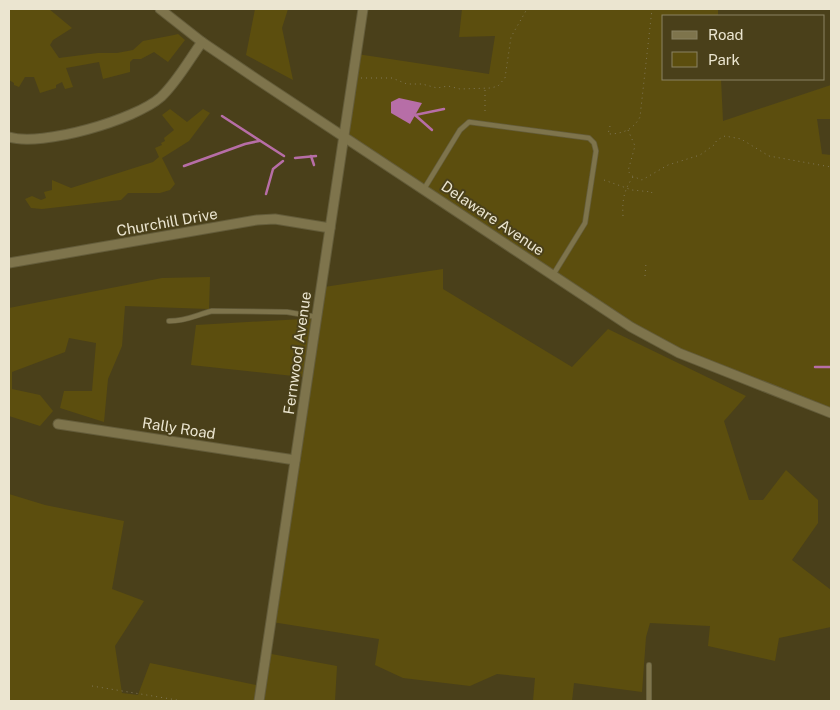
<svg xmlns="http://www.w3.org/2000/svg" width="840" height="710" viewBox="0 0 840 710" font-family="'Public Sans',sans-serif">
	<style>
		.green { fill: #5c4e0e }
		.water { fill: #b76ea7 }
		.lines { fill: none; stroke-linecap: round; stroke-linejoin: round }
		.stream { stroke: #b76ea7; stroke-width: 2.5 }
		.service-casing { stroke: #645c3a; stroke-width: 6 }
		.minor-casing { stroke: #645c3a; stroke-width: 11 }
		.path { stroke: #807757; stroke-width: 1; stroke-dasharray: 1 4; stroke-linecap: butt }
		.service { stroke: #7e744c; stroke-width: 4.5 }
		.minor { stroke: #7e744c; stroke-width: 9 }
		.labels { text-anchor: middle; dominant-baseline: central; stroke-width: 4; stroke-linejoin: round; paint-order: stroke }
		.street-label { font-size: 15px; fill: #ebe5d0; stroke: #4a401a }
	</style>
	<rect width="100%" height="100%" fill="#4a401a"/>
	<g class="green">
		<path d="M 9,9 L 49,9 L 72,28 L 53,40 L 50,45 L 59,58 L 98,53 L 117,53 L 133,50 L 143,41 L 174,35 L 178,34 L 185,40 L 168,62 L 154,52 L 141,59 L 133,59 L 130,62 L 130,72 L 103,79 L 99,62 L 66,68 L 73,87 L 65,89 L 62,82 L 56,85 L 56,88 L 40,93 L 34,77 L 25,77 L 19,87 L 14,85 L 14,83 L 9,80 Z"/>
		<path d="M 255,9 L 288,9 L 282,28 L 293,80 L 246,55 Z"/>
		<path d="M 462,9 L 718,9 L 718,16 L 664,16 L 664,79 L 721,79 L 723,121 L 831,85 L 831,119 L 817,119 L 822,154 L 831,155 L 831,412 L 667,347 L 343,136 L 357,54 L 489,74 L 495,36 L 459,37 Z"/>
		<path d="M 170,109 L 187,122 L 203,109 L 210,113 L 189,141 L 162,158 L 175,184 L 170,190 L 160,193 L 128,193 L 121,200 L 42,209 L 31,208 L 25,199 L 32,196 L 41,200 L 46,198 L 44,192 L 52,190 L 52,180 L 71,188 L 153,162 L 159,157 L 155,148 L 162,145 L 161,143 L 165,141 L 164,138 L 174,130 L 162,115 Z"/>
		<path d="M 443,269 L 443,289 L 572,367 L 608,329 L 746,396 L 724,421 L 749,500 L 763,500 L 786,470 L 818,500 L 818,523 L 792,560 L 831,590 L 831,627 L 779,638 L 775,661 L 708,646 L 710,626 L 650,623 L 646,637 L 642,692 L 574,683 L 572,701 L 533,701 L 535,678 L 497,674 L 470,686 L 403,678 L 375,665 L 379,639 L 272,622 L 312,378 L 191,365 L 196,325 L 320,318 L 324,287 Z"/>
		<path d="M 210,277 L 209,309 L 125,306 L 122,346 L 108,379 L 104,422 L 60,408 L 64,391 L 92,391 L 96,343 L 69,338 L 65,352 L 12,372 L 12,389 L 40,395 L 53,411 L 40,426 L 9,416 L 9,308 L 162,278 Z"/>
		<path d="M 9,494 L 45,505 L 124,521 L 112,589 L 144,601 L 115,646 L 122,693 L 138,695 L 150,663 L 261,686 L 266,653 L 337,666 L 335,701 L 9,701 Z"/>
	</g>
	<path class="water" d="M 399,98 L 422,103 L 410,124 L 391,113 L 391,102 Z"/>
	<g class="lines">
		<g class="stream">
			<path d="M 415,115 L 444,109"/>
			<path d="M 415,115 L 432,130"/>
			<path d="M 222,116 L 284,156"/>
			<path d="M 311,156 L 314,165"/>
			<path d="M 295,158 L 316,156"/>
			<path d="M 184,166 L 245,144 L 259,141"/>
			<path d="M 266,194 L 273,169 L 283,161"/>
			<path d="M 815,367 L 831,367"/>
		</g>
		<g class="service-casing">
			<g id="service">
				<path d="M 424,189 L 460,130 L 469,122 L 589,138 L 594,143 L 596,151 L 585,223 L 553,275"/>
				<path d="M 169,321 C 187,321 196,315 212,311 L 287,312 L 317,317"/>
				<path d="M 649,701 L 649,665"/>
			</g>
		</g>
		<g class="minor-casing">
			<g id="minor">
				<path d="M 160,9 L 202,42 L 258,80 L 631,327 L 679,353 L 831,413"/>
				<path d="M 9,137 C 42,147 135,120 161,97 C 177,82 189,60 202,42"/>
				<path d="M 9,263 L 257,220 L 275,219 L 330,228"/>
				<path d="M 58,424 L 295,460"/>
				<path d="M 259,701 L 363,9"/>
			</g>
		</g>
		<g class="path">
			<path d="M 361,78 L 392,78 L 407,84 L 422,84 L 437,88 L 448,86 L 460,89 L 491,88 L 498,86 L 505,78 L 511,37 L 527,9"/>
			<path d="M 485,111 L 485,89"/>
			<path d="M 610,126 L 608,134 C 622,134 633,130 640,117 L 652,9"/>
			<path d="M 628,130 L 635,146 L 628,171 L 632,176 L 642,180 L 668,165 L 700,155 L 714,145 L 717,140 L 725,136 L 741,139 L 769,156 L 831,167"/>
			<path d="M 604,180 L 632,190 L 652,192 L 650,195"/>
			<path d="M 623,216 C 622,200 624,190 633,177"/>
			<path d="M 645,276 L 646,263"/>
			<path d="M 92,686 L 183,701"/>
		</g>
		<use href="#service" class="service"/>
		<use href="#minor" class="minor"/>
	</g>
	<g class="labels">
		<g class="street-label">
			<text transform="translate(493 218) rotate(34)">Delaware Avenue</text>
			<text transform="translate(167 222) rotate(-10)">Churchill Drive</text>
			<text transform="translate(297 353) rotate(-82)">Fernwood Avenue</text>
			<text transform="translate(179 428) rotate(9)">Rally Road</text>
		</g>
	</g>
	<rect width="840" height="710" fill="none" stroke="#ebe5d0" stroke-width="20"/>
	<rect x="662" y="15" width="162" height="65" fill="#4a401a" stroke="#8a8263"/>
	<rect x="672" y="31" width="25" height="8" fill="#7e744c" stroke="#8a8263"/>
	<text x="708" y="40" font-size="15" fill="#ebe5d0">Road</text>
	<rect x="672" y="52" width="25" height="15" fill="#5c4e0e" stroke="#8a8263"/>
	<text x="708" y="65" font-size="15" fill="#ebe5d0">Park</text>
</svg>
